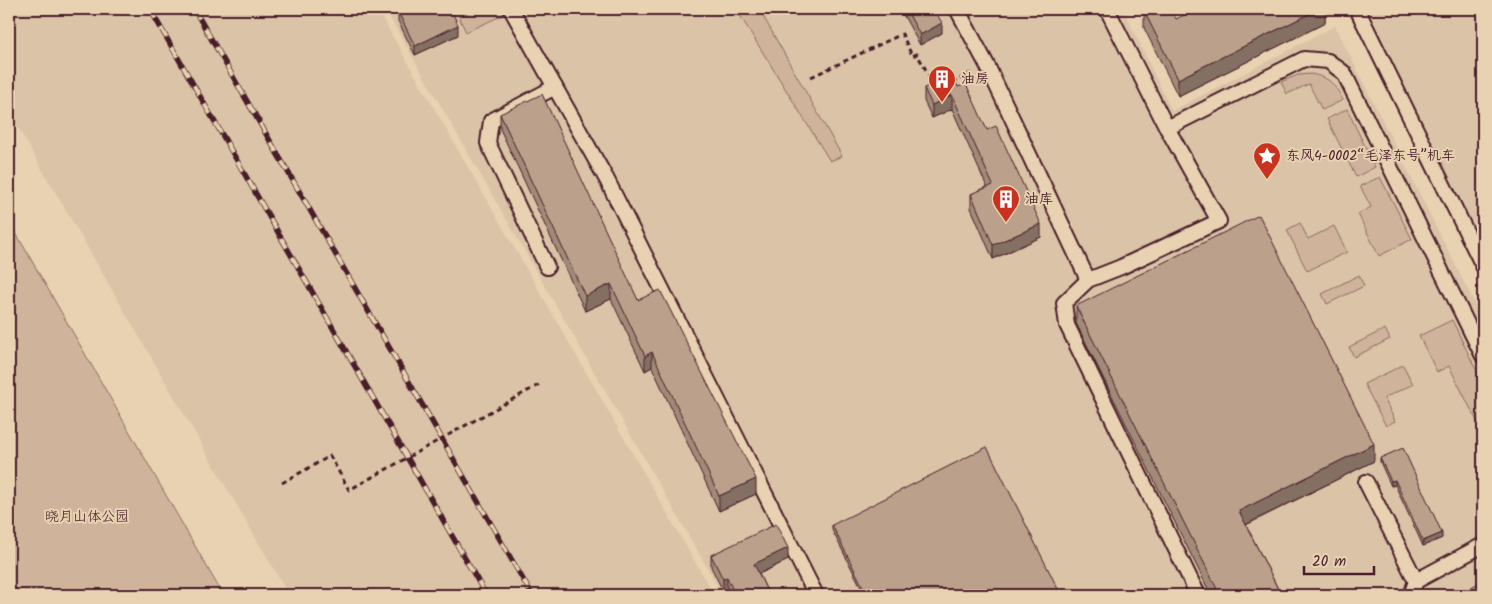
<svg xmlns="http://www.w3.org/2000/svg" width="1492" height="604" viewBox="0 0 1492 604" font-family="Kalam,'LXGW WenKai TC',sans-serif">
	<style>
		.built { fill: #dac3a6 }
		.green { fill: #cfb49b; stroke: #8c6a63 }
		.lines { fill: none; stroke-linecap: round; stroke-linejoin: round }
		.service-casing { stroke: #4a1f2b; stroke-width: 18 }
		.path { stroke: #4a1f2b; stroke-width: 3; stroke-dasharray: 5 4; stroke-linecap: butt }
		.service { stroke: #e8d2b1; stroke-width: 14 }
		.rail-casing { stroke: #4a1f2b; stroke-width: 5.5 }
		.rail { stroke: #e8d2b1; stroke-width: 4; stroke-dasharray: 11; stroke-linecap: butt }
		.wall { fill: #a18a78; stroke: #4a1f2b }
		.shaded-wall { fill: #837062; stroke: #4a1f2b }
		.building { fill: #bba08c; stroke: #4a1f2b }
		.labels { text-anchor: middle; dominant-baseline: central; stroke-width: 4; stroke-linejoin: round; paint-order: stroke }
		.poi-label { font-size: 14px; fill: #4a1f2b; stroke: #e8d2b1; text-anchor: start }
		.park-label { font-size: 14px; fill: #5e353c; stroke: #e8d2b1 }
	</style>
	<rect width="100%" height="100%" fill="#e8d2b1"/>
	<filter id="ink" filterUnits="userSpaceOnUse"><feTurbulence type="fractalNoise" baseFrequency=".02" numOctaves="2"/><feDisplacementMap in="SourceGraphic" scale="10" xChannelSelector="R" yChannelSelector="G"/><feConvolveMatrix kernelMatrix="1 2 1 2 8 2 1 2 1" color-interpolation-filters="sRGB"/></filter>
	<g filter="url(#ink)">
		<g class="built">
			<path d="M 9,9 L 377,9 L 714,595 L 289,595 L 9,112 Z"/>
			<path d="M 385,9 L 1123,9 L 1172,111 L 1335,26 L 1483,320 L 1483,595 L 723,595 Z"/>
			<path d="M 1368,9 L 1483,9 L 1483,258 Z"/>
		</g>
		<g class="green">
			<path d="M 455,9 L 502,9 L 505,14 L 466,32 Z"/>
			<path d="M 736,9 L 759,9 L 842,156 L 830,161 Z"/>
			<path d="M 1311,74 C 1331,78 1333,83 1343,100 L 1322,110 L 1309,84 L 1287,94 L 1281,82 L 1298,75 Z"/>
			<path d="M 1347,109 L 1375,167 L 1356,177 L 1327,119 Z"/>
			<path d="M 1380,177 L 1412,239 L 1379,256 L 1358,214 L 1371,207 L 1360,186 Z"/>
			<path d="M 9,221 L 223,595 L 9,595 Z"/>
			<path d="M 1300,223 L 1308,239 L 1334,226 L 1347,252 L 1307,271 L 1287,230 Z"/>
			<path d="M 1359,275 L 1364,286 L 1327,304 L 1322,294 Z"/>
			<path d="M 1452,320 L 1483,384 L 1483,433 L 1449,366 L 1437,372 L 1419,336 Z"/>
			<path d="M 1385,329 L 1390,339 L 1354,357 L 1349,347 Z"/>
			<path d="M 1403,365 L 1413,384 L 1384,398 L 1395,421 L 1386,426 L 1364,384 Z"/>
		</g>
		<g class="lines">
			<g class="service-casing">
				<g id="service">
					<path d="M 511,9 L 607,180 L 816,595"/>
					<path d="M 957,9 L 987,65 L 1088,280"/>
					<path d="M 1107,9 L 1167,128 L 1304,59 L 1328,61 L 1344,73 L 1483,356"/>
					<path d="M 1357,9 L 1483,266"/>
					<path d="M 1167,128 L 1219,221 L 1121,267 L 1088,280 L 1064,303 L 1067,325 L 1198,595"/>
					<path d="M 547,267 L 488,143 L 491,121 L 555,87"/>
					<path d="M 1366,482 L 1416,581"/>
					<path d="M 1411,595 L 1416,581 L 1483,545"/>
				</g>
			</g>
			<g class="path">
				<path d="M 811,77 L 902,34 L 912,56 L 917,54 L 935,86"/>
				<path d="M 952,83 L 971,73"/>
				<path d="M 282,483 L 330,456 L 349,490 L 542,383"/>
			</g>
			<use href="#service" class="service"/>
			<g class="rail-casing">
				<g id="rail">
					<path d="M 150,9 L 486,595"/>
					<path d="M 194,9 L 532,595"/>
				</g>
			</g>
			<use href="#rail" class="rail"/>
		</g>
		<g class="wall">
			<path d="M 900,9 L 934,9 L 942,33 L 920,45 Z"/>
			<path d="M 1325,9 L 1325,23 L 1178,96 L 1144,28 L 1144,11 L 1176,19 Z"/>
			<path d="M 398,12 L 458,35 L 415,55 L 398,21 Z"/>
			<path d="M 958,87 L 987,130 L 1041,237 L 993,259 L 971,208 L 971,194 L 987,187 L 952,109 L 932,118 L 924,101 L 924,88 Z"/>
			<path d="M 500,114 L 638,300 L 756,494 L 719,511 L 652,367 L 645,371 L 611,299 L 585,311 L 500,129 Z"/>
			<path d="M 1076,306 L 1374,461 L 1246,525 L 1281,595 L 1211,595 L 1076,323 Z"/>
			<path d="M 1380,458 L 1442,538 L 1423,546 L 1395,485 L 1391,486 L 1380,462 Z"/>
			<path d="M 832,525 L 1061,595 L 865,595 L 832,530 Z"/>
			<path d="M 711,555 L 788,560 L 759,574 L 769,595 L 729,595 L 727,589 L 723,591 L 711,567 Z"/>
		</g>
		<g class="shaded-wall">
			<path d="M 1319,9 L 1325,9 L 1325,23 L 1178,96 L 1178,79 Z"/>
			<path d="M 942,23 L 942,33 L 920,45 L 920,35 Z"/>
			<path d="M 458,25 L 458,35 L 415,55 L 415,46 Z"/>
			<path d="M 952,95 L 952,109 L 932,118 L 932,105 Z"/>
			<path d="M 1041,224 L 1041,237 L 993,259 L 993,245 Z"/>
			<path d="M 611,284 L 611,299 L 585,311 L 585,296 Z"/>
			<path d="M 652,352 L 652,367 L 645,371 L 645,356 Z"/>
			<path d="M 1374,444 L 1374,461 L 1239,528 L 1239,511 Z"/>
			<path d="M 756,479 L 756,494 L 719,511 L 719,496 Z"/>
			<path d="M 1395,480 L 1395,485 L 1391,486 L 1391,481 Z"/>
			<path d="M 1442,533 L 1442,538 L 1423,546 L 1423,541 Z"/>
			<path d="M 788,548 L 788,560 L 754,576 L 754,564 Z"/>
			<path d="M 727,577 L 727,589 L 723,591 L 723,579 Z"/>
		</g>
		<g class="building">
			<path d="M 404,9 L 451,9 L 458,25 L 415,46 L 398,12 Z"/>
			<path d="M 906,9 L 934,9 L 942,23 L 920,35 Z"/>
			<path d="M 1149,9 L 1171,9 L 1176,19 L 1196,9 L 1319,9 L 1178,79 L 1144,11 Z"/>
			<path d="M 953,75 L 958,87 L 966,84 L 987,130 L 996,126 L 1041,224 L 993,245 L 971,194 L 993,185 L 952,95 L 932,105 L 924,88 Z"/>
			<path d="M 542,94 L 638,300 L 660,290 L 756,479 L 719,496 L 652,352 L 645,356 L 611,284 L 585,296 L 500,114 Z"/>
			<path d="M 1259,215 L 1374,444 L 1239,511 L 1281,595 L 1220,595 L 1076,306 Z"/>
			<path d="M 987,447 L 1061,595 L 867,595 L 832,525 Z"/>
			<path d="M 1403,448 L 1442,533 L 1423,541 L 1395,480 L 1391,481 L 1380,458 Z"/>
			<path d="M 776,524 L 788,548 L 754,564 L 769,595 L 735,595 L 727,577 L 723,579 L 711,555 Z"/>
			<path d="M 1483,581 L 1483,595 L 1455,595 Z"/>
		</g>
	</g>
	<defs>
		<g id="building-pin" transform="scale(1.4375)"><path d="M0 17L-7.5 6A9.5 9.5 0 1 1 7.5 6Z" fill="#c8321e" stroke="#e8d2b1"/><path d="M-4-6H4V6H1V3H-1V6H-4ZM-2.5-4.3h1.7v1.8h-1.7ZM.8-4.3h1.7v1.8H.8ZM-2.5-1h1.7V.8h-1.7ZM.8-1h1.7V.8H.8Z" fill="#fff"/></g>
		<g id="sight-pin" transform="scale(1.4375)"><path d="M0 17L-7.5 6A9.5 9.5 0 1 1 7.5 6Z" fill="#c8321e" stroke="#e8d2b1"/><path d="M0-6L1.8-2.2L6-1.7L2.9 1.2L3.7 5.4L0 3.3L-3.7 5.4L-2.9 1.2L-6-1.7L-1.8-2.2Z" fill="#fff"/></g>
	</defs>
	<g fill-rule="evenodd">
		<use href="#building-pin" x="942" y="79"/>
		<use href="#sight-pin" x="1267" y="156"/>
		<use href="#building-pin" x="1006" y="199"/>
	</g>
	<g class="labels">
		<g class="poi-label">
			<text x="961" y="79">油房</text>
			<text x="1286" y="156">东风4-0002“毛泽东号”机车</text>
			<text x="1025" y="199">油库</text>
		</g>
		<g class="park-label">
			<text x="87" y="517">晓月山体公园</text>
		</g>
	</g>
	<rect width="1492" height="604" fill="none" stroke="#e8d2b1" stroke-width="30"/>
	<rect x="15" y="15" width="1462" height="574" fill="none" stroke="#4a1f2b" stroke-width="2" filter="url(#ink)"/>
	<path d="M1304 566v8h70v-8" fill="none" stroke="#4a1f2b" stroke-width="2.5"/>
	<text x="1312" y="566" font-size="15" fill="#4a1f2b" stroke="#e8d2b1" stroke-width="4" paint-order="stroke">20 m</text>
</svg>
